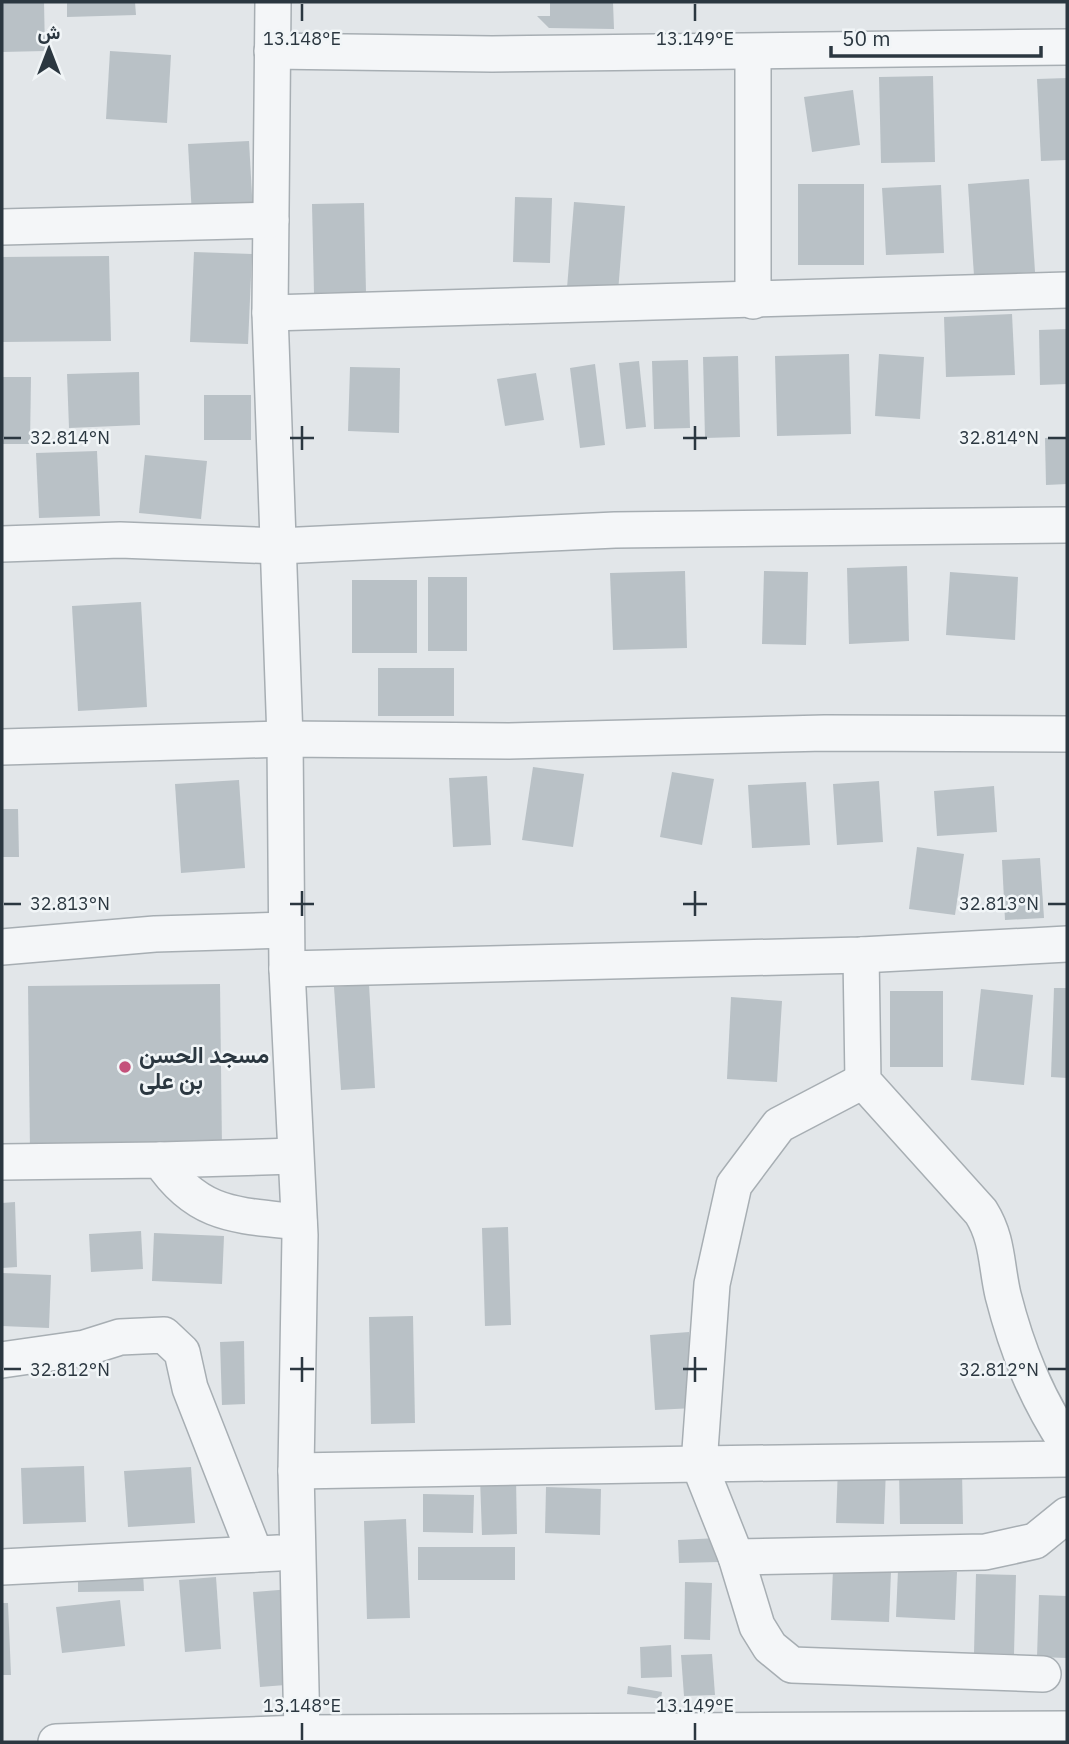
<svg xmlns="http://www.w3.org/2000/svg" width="1069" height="1744" viewBox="0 0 1069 1744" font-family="'IBM Plex Sans',Vazirmatn,sans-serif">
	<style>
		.building { fill: #b9c1c6 }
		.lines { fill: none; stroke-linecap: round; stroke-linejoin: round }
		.minor-casing { stroke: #a7aeb3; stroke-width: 38 }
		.minor { stroke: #f4f6f8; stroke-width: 35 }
		.ticks { fill: none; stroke: #2b3740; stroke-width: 2.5 }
		.poi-dot { fill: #c4517b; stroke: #f1f5f7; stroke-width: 2.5 }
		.labels { text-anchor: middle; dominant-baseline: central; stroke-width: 5; stroke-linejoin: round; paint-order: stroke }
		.poi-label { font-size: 23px; font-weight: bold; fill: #2b3740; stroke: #f1f5f7; text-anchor: start }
		.ticks-label { font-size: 18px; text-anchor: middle; fill: #2b3740; stroke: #f1f5f7; stroke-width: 5; stroke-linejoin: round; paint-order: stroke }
	</style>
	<rect width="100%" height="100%" fill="#e2e6e9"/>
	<g class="building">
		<path d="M 2,2 L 44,2 L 45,51 L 2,52 Z"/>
		<path d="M 67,2 L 135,2 L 136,15 L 67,17 Z"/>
		<path d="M 550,2 L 613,2 L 614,29 L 549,28 L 537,16 L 550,16 Z"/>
		<path d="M 110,51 L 171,55 L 167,123 L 106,119 Z"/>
		<path d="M 933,76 L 935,162 L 881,163 L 879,77 Z"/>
		<path d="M 1067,78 L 1067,160 L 1041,161 L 1037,79 Z"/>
		<path d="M 853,90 L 860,145 L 812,152 L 804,97 Z"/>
		<path d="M 249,141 L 253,213 L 192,216 L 188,144 Z"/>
		<path d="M 1029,179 L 1035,272 L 974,276 L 968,184 Z"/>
		<rect x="798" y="184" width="66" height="81"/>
		<path d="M 941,185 L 944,253 L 886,255 L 882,188 Z"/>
		<path d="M 515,197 L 552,198 L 550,263 L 513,262 Z"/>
		<path d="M 574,202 L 625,206 L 618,292 L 567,288 Z"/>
		<path d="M 364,203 L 366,292 L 314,293 L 312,204 Z"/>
		<path d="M 194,252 L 252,254 L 248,344 L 190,342 Z"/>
		<path d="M 109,256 L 111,341 L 2,342 L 2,257 Z"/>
		<path d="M 1012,314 L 1015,375 L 946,377 L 944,317 Z"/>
		<path d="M 1067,329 L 1067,384 L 1040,385 L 1039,330 Z"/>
		<path d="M 849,354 L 851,434 L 777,436 L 775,356 Z"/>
		<path d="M 879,354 L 924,357 L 920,419 L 875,416 Z"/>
		<path d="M 738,356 L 740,437 L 705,438 L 703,357 Z"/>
		<path d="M 688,360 L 690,428 L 654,429 L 652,361 Z"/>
		<path d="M 639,361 L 646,427 L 626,429 L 619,363 Z"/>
		<path d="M 595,364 L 605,445 L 580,448 L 570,368 Z"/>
		<path d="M 350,367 L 400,368 L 399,433 L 348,431 Z"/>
		<path d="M 139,372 L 140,425 L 69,428 L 67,374 Z"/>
		<path d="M 536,373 L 544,420 L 505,426 L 497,379 Z"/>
		<path d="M 2,377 L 31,377 L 30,444 L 2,444 Z"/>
		<rect x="204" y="395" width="47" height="45"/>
		<path d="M 1067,437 L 1067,484 L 1046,485 L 1045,438 Z"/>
		<path d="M 97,451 L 100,516 L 39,518 L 36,453 Z"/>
		<path d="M 145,455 L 207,461 L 201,519 L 139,513 Z"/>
		<path d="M 907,566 L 909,641 L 849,644 L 847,568 Z"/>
		<path d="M 685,571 L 687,648 L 613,650 L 610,573 Z"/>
		<path d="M 764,571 L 808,572 L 806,645 L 762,644 Z"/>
		<path d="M 950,572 L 1018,577 L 1015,640 L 946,635 Z"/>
		<rect x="428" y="577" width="39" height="74"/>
		<rect x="352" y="580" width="65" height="73"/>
		<path d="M 141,602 L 147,707 L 78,711 L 72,606 Z"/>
		<rect x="378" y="668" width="76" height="48"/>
		<path d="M 533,767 L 584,774 L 573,847 L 522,840 Z"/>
		<path d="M 672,772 L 714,779 L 702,845 L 660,837 Z"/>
		<path d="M 487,776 L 491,845 L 453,847 L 449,778 Z"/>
		<path d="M 239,780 L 245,868 L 181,873 L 175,784 Z"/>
		<path d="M 879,781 L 883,842 L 837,845 L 833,784 Z"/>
		<path d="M 806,782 L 810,845 L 752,848 L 748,785 Z"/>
		<path d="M 994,786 L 997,832 L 937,836 L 934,791 Z"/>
		<path d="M 2,809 L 18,809 L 19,857 L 2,857 Z"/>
		<path d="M 917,847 L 964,854 L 955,915 L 909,909 Z"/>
		<path d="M 1040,858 L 1044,918 L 1005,920 L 1002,860 Z"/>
		<path d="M 220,984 L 222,1148 L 30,1150 L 28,986 Z"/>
		<path d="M 369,984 L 375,1088 L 341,1090 L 334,987 Z"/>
		<path d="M 1054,988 L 1067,988 L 1067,1078 L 1051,1077 Z"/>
		<path d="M 981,989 L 1033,995 L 1024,1085 L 971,1080 Z"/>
		<rect x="890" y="991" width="53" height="76"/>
		<path d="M 731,997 L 782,1001 L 777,1082 L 727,1079 Z"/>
		<path d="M 15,1202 L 17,1267 L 2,1268 L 2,1203 Z"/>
		<path d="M 508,1227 L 511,1325 L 485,1326 L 482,1228 Z"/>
		<path d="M 141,1231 L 143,1269 L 91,1272 L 89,1234 Z"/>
		<path d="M 154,1233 L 224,1236 L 222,1284 L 152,1281 Z"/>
		<path d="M 3,1273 L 51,1275 L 49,1328 L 2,1326 Z"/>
		<path d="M 413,1316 L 415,1423 L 371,1424 L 369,1317 Z"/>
		<path d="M 689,1332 L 694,1408 L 655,1410 L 650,1335 Z"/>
		<path d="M 244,1341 L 245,1404 L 222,1405 L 220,1342 Z"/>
		<path d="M 84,1466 L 86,1522 L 23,1524 L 21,1468 Z"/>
		<path d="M 838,1466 L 886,1468 L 884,1524 L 836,1523 Z"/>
		<path d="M 191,1467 L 195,1523 L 128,1527 L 124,1471 Z"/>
		<path d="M 899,1471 L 962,1471 L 963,1524 L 900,1524 Z"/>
		<path d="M 480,1478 L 516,1478 L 517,1534 L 482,1535 Z"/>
		<path d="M 546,1487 L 601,1489 L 600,1535 L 545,1533 Z"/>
		<path d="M 423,1494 L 474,1495 L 473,1533 L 423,1532 Z"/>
		<path d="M 406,1519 L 410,1618 L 367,1619 L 364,1521 Z"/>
		<path d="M 718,1538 L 719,1562 L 679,1563 L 678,1540 Z"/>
		<rect x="418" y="1547" width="97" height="33"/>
		<path d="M 833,1569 L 891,1571 L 889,1622 L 831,1620 Z"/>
		<path d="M 898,1570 L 957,1572 L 955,1620 L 896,1617 Z"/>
		<path d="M 78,1573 L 143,1573 L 144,1591 L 78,1592 Z"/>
		<path d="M 976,1574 L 1016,1575 L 1014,1654 L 974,1653 Z"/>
		<path d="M 216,1577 L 221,1649 L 185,1652 L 179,1580 Z"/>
		<path d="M 685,1582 L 712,1583 L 710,1640 L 684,1639 Z"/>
		<path d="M 291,1589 L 298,1684 L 260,1687 L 253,1592 Z"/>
		<path d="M 1039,1595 L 1067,1596 L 1067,1658 L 1037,1657 Z"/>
		<path d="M 120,1600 L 125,1646 L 62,1653 L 56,1607 Z"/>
		<path d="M 2,1603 L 8,1603 L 11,1675 L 2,1675 Z"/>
		<path d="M 671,1645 L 672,1677 L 641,1678 L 640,1647 Z"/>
		<path d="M 712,1654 L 715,1695 L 684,1696 L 681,1655 Z"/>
		<path d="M 628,1686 L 662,1692 L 661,1699 L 627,1694 Z"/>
	</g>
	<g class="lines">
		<g class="minor-casing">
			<g id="minor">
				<path d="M 273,2 L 270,313 L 285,739 L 287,969 L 300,1235 L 296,1471 L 302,1733"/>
				<path d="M 272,51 L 492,54 L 1067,47"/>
				<path d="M 753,52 L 753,301"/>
				<path d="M 2,227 L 271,220"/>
				<path d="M 270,313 L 1067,290"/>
				<path d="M 2,544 L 120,540 L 279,546 L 615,530 L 1065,525"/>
				<path d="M 2,747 L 285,739 L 509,741 L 825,733 L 1067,734"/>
				<path d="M 2,947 L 155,934 L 286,930"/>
				<path d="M 861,955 L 863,1081 L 981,1212 C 998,1239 996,1265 1003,1295 C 1017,1350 1036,1397 1067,1444"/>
				<path d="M 287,969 L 861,955 L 1067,944"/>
				<path d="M 863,1081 L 779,1125 L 734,1185 L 712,1284 L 699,1464 L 1067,1459"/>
				<path d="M 160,1160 L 295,1156"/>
				<path d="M 2,1162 L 160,1160 C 198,1217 237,1215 299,1222"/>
				<path d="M 2,1360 L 85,1348 L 120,1337 L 164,1335 L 182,1352 L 190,1388 L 255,1554"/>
				<path d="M 296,1471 L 699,1464 L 736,1557 L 757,1626 L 770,1647 L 792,1665 L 1043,1674"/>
				<path d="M 736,1557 L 985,1552 L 1035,1541 L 1067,1515"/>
				<path d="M 2,1567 L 278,1553"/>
				<path d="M 56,1742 L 302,1733 L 1067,1729"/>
			</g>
		</g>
		<use href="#minor" class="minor"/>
	</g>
	<path class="ticks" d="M 302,4 L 302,21M 695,4 L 695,21M 302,426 L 302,450M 695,426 L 695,450M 4,438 L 21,438M 290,438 L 314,438M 683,438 L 707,438M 1048,438 L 1066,438M 302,891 L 302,916M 695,891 L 695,916M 4,904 L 21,904M 290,904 L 314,904M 683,904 L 707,904M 1048,904 L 1066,904M 302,1357 L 302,1382M 695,1357 L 695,1382M 4,1369 L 21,1369M 290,1369 L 314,1369M 683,1369 L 707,1369M 1048,1369 L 1066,1369M 302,1723 L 302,1740M 695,1723 L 695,1740"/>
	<circle class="poi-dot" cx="125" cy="1067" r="7"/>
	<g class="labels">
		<g class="poi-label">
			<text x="139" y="1054">مسجد الحسن<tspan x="139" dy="26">بن على</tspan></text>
		</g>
	</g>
	<g class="ticks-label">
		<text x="302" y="45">13.148°E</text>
		<text x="695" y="45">13.149°E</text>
		<text x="70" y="444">32.814°N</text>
		<text x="999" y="444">32.814°N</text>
		<text x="70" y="910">32.813°N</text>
		<text x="999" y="910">32.813°N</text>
		<text x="70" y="1376">32.812°N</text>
		<text x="999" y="1376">32.812°N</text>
		<text x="302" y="1712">13.148°E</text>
		<text x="695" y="1712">13.149°E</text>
	</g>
	<rect width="1069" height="1744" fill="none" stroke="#2b3740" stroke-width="7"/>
	<g transform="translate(49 49)" stroke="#f1f5f7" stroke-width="5" paint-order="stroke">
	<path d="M0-5L12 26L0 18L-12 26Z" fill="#2b3740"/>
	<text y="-10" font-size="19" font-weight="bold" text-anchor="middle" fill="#2b3740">ش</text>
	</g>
	<path d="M831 46v10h210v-10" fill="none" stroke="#2b3740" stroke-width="3.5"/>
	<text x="842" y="46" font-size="21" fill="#2b3740" stroke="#f1f5f7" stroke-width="5" paint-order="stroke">50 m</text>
</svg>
